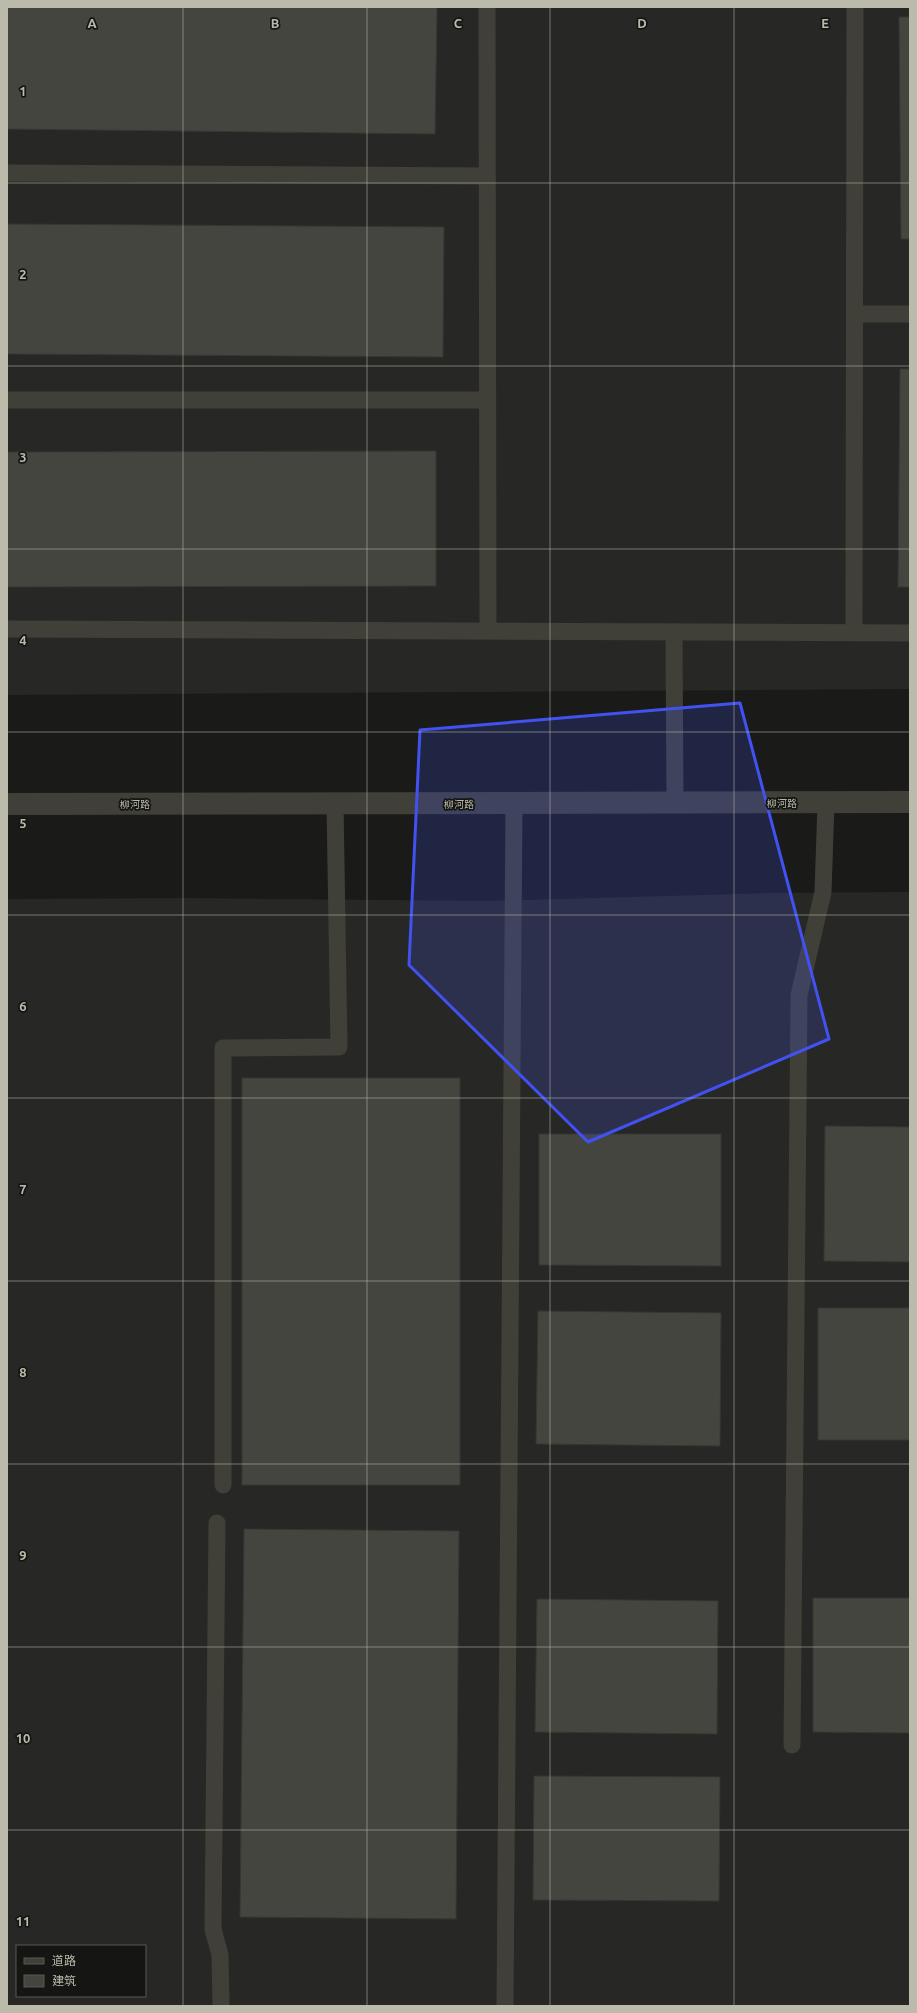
<svg xmlns="http://www.w3.org/2000/svg" width="917" height="2013" viewBox="0 0 917 2013" font-family="Ubuntu,'Noto Sans SC',sans-serif">
	<style>
		.built { fill: #272825; fill-rule: evenodd }
		.building { fill: #454540; stroke: #363733 }
		.lines { fill: none; stroke-linecap: round; stroke-linejoin: round }
		.service { stroke: #404039; stroke-width: 17 }
		.minor { stroke: #404039; stroke-width: 22 }
		.marked { fill: #4152f1; fill-opacity: 0.2; stroke: #4152f1; stroke-width: 3; stroke-linejoin: round }
		.grid { fill: none; stroke: #bbbaab; stroke-width: 1; stroke-opacity: 0.55 }
		.labels { text-anchor: middle; dominant-baseline: central; stroke-width: 3.5; stroke-linejoin: round; paint-order: stroke }
		.street-label { font-size: 10px; fill: #bbbaab; stroke: #151614 }
		.grid-label { font-size: 13px; text-anchor: middle; font-weight: bold; fill: #bbbaab; stroke: #151614; stroke-width: 3.5; stroke-linejoin: round; paint-order: stroke }
	</style>
	<rect width="100%" height="100%" fill="#1a1b19"/>
	<g class="built">
		<path d="M 7,7 L 910,7 L 910,689 L 7,695 Z"/>
		<path d="M 910,892 L 910,2006 L 7,2006 L 7,899 L 190,898 L 486,901 L 772,893 ZM 17,1946 L 145,1946 L 145,1996 L 17,1996 Z"/>
	</g>
	<g class="building">
		<path d="M 7,7 L 437,7 L 435,134 L 7,129 Z"/>
		<path d="M 899,17 L 910,17 L 910,239 L 901,239 Z"/>
		<path d="M 7,224 L 444,227 L 443,357 L 7,354 Z"/>
		<path d="M 900,369 L 910,369 L 910,587 L 898,587 Z"/>
		<path d="M 436,451 L 436,586 L 7,587 L 7,452 Z"/>
		<rect x="242" y="1078" width="218" height="407"/>
		<path d="M 825,1126 L 910,1127 L 910,1262 L 824,1261 Z"/>
		<path d="M 539,1134 L 721,1134 L 721,1266 L 539,1265 Z"/>
		<rect x="818" y="1308" width="92" height="132"/>
		<path d="M 538,1311 L 721,1313 L 720,1446 L 536,1444 Z"/>
		<path d="M 244,1529 L 459,1531 L 456,1919 L 240,1917 Z"/>
		<path d="M 813,1598 L 910,1598 L 910,1733 L 813,1732 Z"/>
		<path d="M 537,1599 L 718,1601 L 717,1734 L 535,1732 Z"/>
		<path d="M 534,1776 L 720,1777 L 719,1901 L 533,1900 Z"/>
	</g>
	<g class="lines">
		<g class="service">
			<path d="M 487,7 L 488,631"/>
			<path d="M 7,173 L 487,176"/>
			<path d="M 855,314 L 910,314"/>
			<path d="M 7,400 L 487,400"/>
			<path d="M 7,629 L 910,633"/>
			<path d="M 674,632 L 675,803"/>
			<path d="M 854,632 L 855,7"/>
			<path d="M 223,1485 L 223,1048 L 339,1047 L 335,804"/>
			<path d="M 217,1523 L 213,1929 L 220,1955 L 221,2006"/>
			<path d="M 792,1745 L 799,995 L 823,892 L 826,803"/>
			<path d="M 505,2006 L 514,803"/>
		</g>
		<path class="minor" d="M 7,804 L 910,802"/>
	</g>
	<path class="marked" d="M 740,703 L 829,1039 L 588,1142 L 409,965 L 420,730 Z"/>
	<path class="grid" d="M 183,7 L 183,2006M 367,7 L 367,2006M 550,7 L 550,2006M 734,7 L 734,2006M 7,183 L 910,183M 7,366 L 910,366M 7,549 L 910,549M 7,732 L 910,732M 7,915 L 910,915M 7,1098 L 910,1098M 7,1281 L 910,1281M 7,1464 L 910,1464M 7,1647 L 910,1647M 7,1830 L 910,1830"/>
	<g class="labels">
		<g class="street-label">
			<text x="782" y="803">柳河路</text>
			<text x="135" y="804">柳河路</text>
			<text x="459" y="804">柳河路</text>
		</g>
	</g>
	<g class="grid-label">
		<text x="92" y="28">A</text>
		<text x="275" y="28">B</text>
		<text x="458" y="28">C</text>
		<text x="642" y="28">D</text>
		<text x="825" y="28">E</text>
		<text x="23" y="96">1</text>
		<text x="23" y="279">2</text>
		<text x="23" y="462">3</text>
		<text x="23" y="645">4</text>
		<text x="23" y="828">5</text>
		<text x="23" y="1011">6</text>
		<text x="23" y="1194">7</text>
		<text x="23" y="1377">8</text>
		<text x="23" y="1560">9</text>
		<text x="23" y="1743">10</text>
		<text x="23" y="1926">11</text>
	</g>
	<rect width="917" height="2013" fill="none" stroke="#bbbaab" stroke-width="16"/>
	<rect x="16" y="1945" width="130" height="52" fill="#151614" stroke="#575850"/>
	<rect x="24" y="1958" width="20" height="6" fill="#404039" stroke="#575850"/>
	<text x="52" y="1965" font-size="12" fill="#bbbaab">道路</text>
	<rect x="24" y="1975" width="20" height="12" fill="#454540" stroke="#575850"/>
	<text x="52" y="1985" font-size="12" fill="#bbbaab">建筑</text>
</svg>
